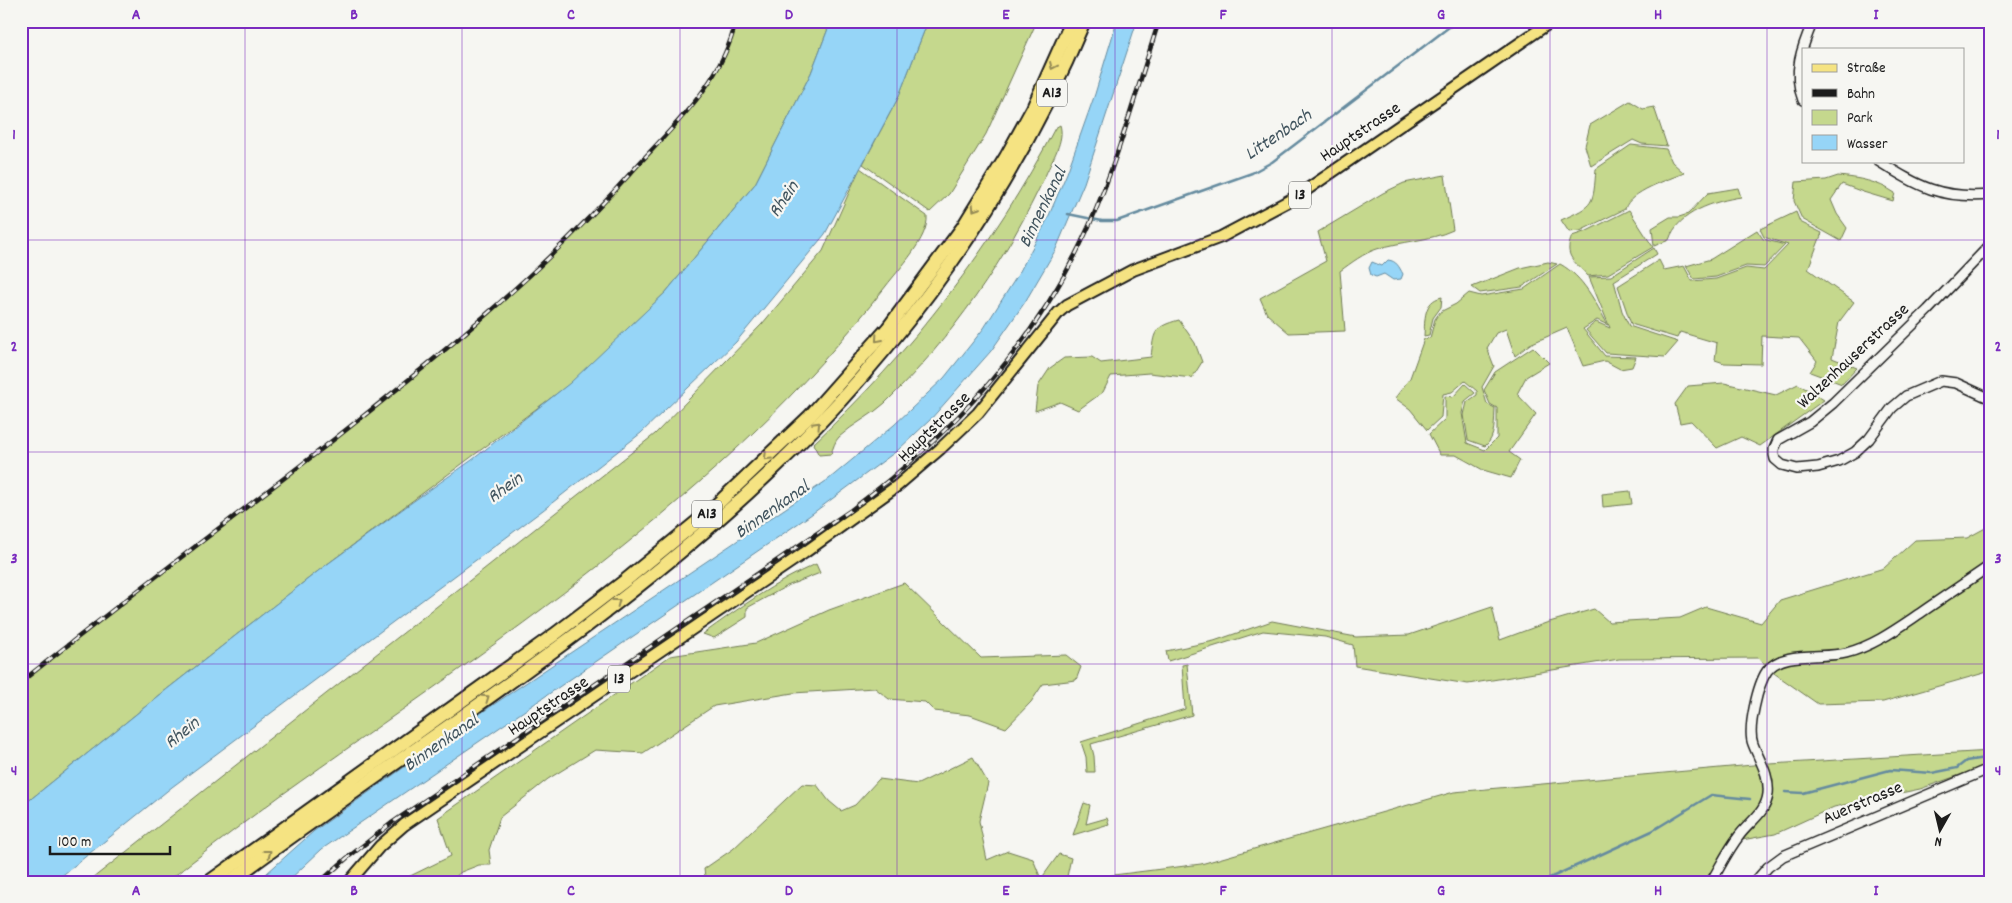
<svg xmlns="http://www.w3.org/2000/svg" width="2012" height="903" viewBox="0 0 2012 903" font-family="Dekko,sans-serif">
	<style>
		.green { fill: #c5d88d; stroke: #707a54 }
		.water { fill: #96d5f7; stroke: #658b9f }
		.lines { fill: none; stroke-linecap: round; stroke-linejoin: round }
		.stream { stroke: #658b9f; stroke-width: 2.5 }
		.tertiary-casing { stroke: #1c1c1c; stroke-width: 12 }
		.primary-casing { stroke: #1c1c1c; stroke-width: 14 }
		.motorway-casing { stroke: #1c1c1c; stroke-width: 16 }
		.tertiary { stroke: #f6f6f2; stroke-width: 9 }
		.primary { stroke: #f5e382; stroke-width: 10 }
		.motorway { stroke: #f5e382; stroke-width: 12 }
		.rail-casing { stroke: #1c1c1c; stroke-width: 4.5 }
		.rail { stroke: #f6f6f2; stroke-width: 2.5; stroke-dasharray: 8; stroke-linecap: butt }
		.oneway { stroke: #938954 }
		.grid { fill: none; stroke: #7b2cbf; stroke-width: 1; stroke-opacity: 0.55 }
		.labels { text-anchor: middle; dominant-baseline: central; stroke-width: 4.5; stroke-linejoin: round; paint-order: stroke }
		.shield { fill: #f6f6f2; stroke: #5d5d5c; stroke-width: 1 }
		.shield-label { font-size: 16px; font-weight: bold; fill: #1c1c1c }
		.street-label { font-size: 18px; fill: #1c1c1c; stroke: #f6f6f2 }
		.water-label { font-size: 19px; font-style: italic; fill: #41545e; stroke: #f6f6f2 }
		.neatline { fill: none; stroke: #7b2cbf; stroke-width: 2 }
		.grid-label { font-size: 16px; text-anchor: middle; font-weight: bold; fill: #7b2cbf }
	</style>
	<rect width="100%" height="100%" fill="#f6f6f2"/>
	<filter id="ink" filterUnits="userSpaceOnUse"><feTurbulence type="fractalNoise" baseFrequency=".02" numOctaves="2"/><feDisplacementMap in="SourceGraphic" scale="10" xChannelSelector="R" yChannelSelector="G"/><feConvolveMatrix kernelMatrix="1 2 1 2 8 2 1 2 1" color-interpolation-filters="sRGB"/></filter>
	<g filter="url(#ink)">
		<g class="green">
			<path d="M 736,21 L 831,21 L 811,73 L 755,184 L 666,292 L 571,383 L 322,568 L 166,690 L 21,807 L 21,682 L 391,395 L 449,347 L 534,273 L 597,209 L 701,94 C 718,71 728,49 736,21 Z"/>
			<path d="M 928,21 L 1037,21 L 986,134 L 949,194 L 930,212 L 863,164 L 898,98 Z"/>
			<path d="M 1630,101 L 1643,109 L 1654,107 L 1667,146 L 1642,144 L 1633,140 L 1591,166 L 1585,146 L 1590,125 Z"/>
			<path d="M 1060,125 C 1065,140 1052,160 1046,174 C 1007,259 952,338 885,403 C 871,416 853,424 839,437 C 835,441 833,448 831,454 L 819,455 L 813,444 C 910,353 994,246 1055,128 Z"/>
			<path d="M 1631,145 L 1666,149 L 1672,162 L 1684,173 C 1668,180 1630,191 1625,209 L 1580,231 L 1569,232 L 1561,220 C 1595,205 1593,205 1596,169 Z"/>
			<path d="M 860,168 L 927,216 C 929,238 899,269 886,286 C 723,497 495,643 280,796 C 250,818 221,840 192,862 C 185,867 172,879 165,882 C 161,883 153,882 149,882 C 128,882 108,882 88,882 L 655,434 L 762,324 L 823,251 Z"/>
			<path d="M 1445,175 L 1453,230 C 1429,241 1402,241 1377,249 C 1364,253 1351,263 1340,271 L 1345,331 L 1289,333 L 1267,314 L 1260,298 L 1326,261 L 1318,232 L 1383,193 L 1404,183 Z"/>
			<path d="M 1838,176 C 1859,178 1877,181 1895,193 L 1893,201 L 1863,192 L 1842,184 L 1831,200 L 1837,214 L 1847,228 L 1841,241 L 1802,219 L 1794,201 L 1796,182 L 1826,180 Z"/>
			<path d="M 1738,188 L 1741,197 C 1715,201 1678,212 1669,240 L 1654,246 L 1652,228 L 1670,217 L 1679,217 L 1688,214 L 1708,193 Z"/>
			<path d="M 1629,210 L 1653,247 L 1608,274 L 1588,276 C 1575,261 1563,257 1572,236 L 1587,231 Z"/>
			<path d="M 1796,212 L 1800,222 L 1822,233 L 1808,269 L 1854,302 L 1839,322 L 1832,358 L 1857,368 L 1842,384 L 1810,372 L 1817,361 L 1799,338 L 1762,336 L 1761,364 L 1724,363 L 1715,360 L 1717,343 L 1680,332 L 1677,338 L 1631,324 L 1618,286 L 1659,260 L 1664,270 L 1684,266 L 1692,281 L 1716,279 L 1746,268 L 1764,270 L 1788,245 L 1764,237 L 1760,229 Z"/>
			<path d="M 1757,230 L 1763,239 L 1785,245 L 1764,267 L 1746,266 L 1716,277 L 1694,279 L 1686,266 L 1711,259 Z"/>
			<path d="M 1654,248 L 1657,254 L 1614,281 L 1622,311 L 1629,326 L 1678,342 L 1665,357 L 1606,353 L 1586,330 L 1596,322 L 1610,328 L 1589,277 L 1611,276 Z"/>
			<path d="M 1548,262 L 1557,264 L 1522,287 L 1480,293 L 1472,287 L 1520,268 Z"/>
			<path d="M 1560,264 C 1584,277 1595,302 1608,325 L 1597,320 L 1583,329 L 1605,356 L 1636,357 L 1632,367 L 1620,369 L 1605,361 L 1583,366 L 1567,328 L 1530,344 L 1515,356 L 1506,329 L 1496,333 L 1487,348 L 1494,366 L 1482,387 L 1487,404 L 1495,408 C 1494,420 1496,438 1485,446 L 1468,440 L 1464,415 L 1467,402 L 1477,395 L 1477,391 L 1465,381 L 1452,392 L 1443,394 L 1441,417 L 1427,430 L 1410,409 L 1395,398 L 1410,378 L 1424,339 L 1430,338 L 1435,319 L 1440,312 L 1456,304 L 1469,293 L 1481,296 L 1524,289 Z"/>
			<path d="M 1442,297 L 1441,307 L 1433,318 L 1429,335 L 1424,336 C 1425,320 1423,301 1442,297 Z"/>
			<path d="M 1179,320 L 1195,343 L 1202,362 L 1192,378 L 1149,373 L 1111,376 L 1103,392 L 1078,410 L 1060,402 L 1035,411 L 1038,386 L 1050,368 L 1064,358 L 1092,357 L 1101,363 L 1151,357 C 1154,332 1153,327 1179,320 Z"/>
			<path d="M 1533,347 L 1549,363 L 1526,377 L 1517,394 L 1536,414 L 1509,452 L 1520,460 L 1511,478 L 1483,470 L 1456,455 L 1440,455 L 1429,434 L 1445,419 L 1445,396 L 1453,397 L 1465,384 L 1475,393 L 1465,401 L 1462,413 L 1467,443 L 1485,450 L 1497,438 L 1497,408 L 1490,404 L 1484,390 L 1495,372 Z"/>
			<path d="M 1724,383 L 1776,395 L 1798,384 L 1824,400 L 1760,446 L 1741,437 L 1717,448 L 1691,421 L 1680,423 L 1675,404 L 1688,386 Z"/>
			<path d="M 1630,491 L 1632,504 L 1603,507 L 1602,494 Z"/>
			<path d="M 1991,525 L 1991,671 L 1883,702 L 1818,704 L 1771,671 L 1759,658 L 1619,659 L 1468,684 L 1355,666 L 1353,645 L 1325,637 L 1263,631 L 1168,661 L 1166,651 L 1214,641 L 1272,621 L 1356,637 L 1409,635 L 1492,607 L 1500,640 L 1546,623 L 1594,609 L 1609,622 L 1680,618 L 1706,607 L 1761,623 L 1780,600 L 1884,568 L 1915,540 L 1967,538 Z"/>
			<path d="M 816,564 L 820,573 L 787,586 L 747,608 L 747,617 L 714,638 L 703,634 C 739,608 775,582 816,564 Z"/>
			<path d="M 904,583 L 981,658 L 1066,655 L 1081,667 L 1076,680 L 1043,684 L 1031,702 L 1006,728 L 970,715 L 934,711 L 925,702 L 889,699 L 875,688 L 793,693 L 714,706 L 643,753 L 595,750 L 548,779 L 500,817 L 489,850 L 491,865 L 479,865 L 461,872 L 449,882 L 385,882 L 387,879 L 400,881 L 451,856 L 438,818 L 670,656 L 756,643 L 829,610 Z"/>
			<path d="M 1187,664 L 1192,715 L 1091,744 L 1094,756 L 1095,772 L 1087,772 L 1086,757 L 1081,742 L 1185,709 L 1182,665 Z"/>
			<path d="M 1991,751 L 1991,764 L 1920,789 L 1834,807 L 1775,834 L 1731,842 L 1707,882 L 717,882 L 705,877 L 704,869 L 733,849 L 802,784 L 817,785 L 829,801 L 841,811 L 855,805 L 879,779 L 918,784 L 973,757 L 988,783 L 979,821 L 987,860 L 1008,851 L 1033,859 L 1041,879 L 1059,854 L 1071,858 L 1066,881 L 1201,864 L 1454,792 L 1753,765 Z"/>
			<path d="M 1084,803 L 1090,805 L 1086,824 L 1107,818 L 1109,824 L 1073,835 Z"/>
		</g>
		<g class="water">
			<path d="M 831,21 L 928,21 L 898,98 L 825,234 L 736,342 L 641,433 L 543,510 L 172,787 L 54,882 L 21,882 L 21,807 L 166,690 L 322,568 L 411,503 L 472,460 L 570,383 L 666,292 L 755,184 L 811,73 Z"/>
			<path d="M 1117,21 L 1137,21 L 1084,183 L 1056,249 L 1025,302 L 991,351 L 930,420 L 898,450 L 809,516 L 322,849 L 287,882 L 257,882 L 314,831 L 475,717 L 829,479 L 894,425 L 944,378 L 984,328 L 1019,273 L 1047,220 L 1067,173 L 1095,94 Z"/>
			<path d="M 1388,260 C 1397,261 1399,267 1403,274 L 1401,279 L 1393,280 L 1384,274 L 1376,277 L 1371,275 L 1369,268 L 1372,262 L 1382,266 Z"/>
		</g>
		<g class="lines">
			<g class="stream">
				<path d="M 1068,214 L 1102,221 L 1117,221 L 1252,173 L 1272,162 L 1457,21"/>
				<path d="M 1785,792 L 1803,793 L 1890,770 L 1932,773 L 1957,768 L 1966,761 L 1991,757"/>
				<path d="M 1541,882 L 1652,831 L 1711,795 L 1750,799"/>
			</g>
			<g class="tertiary-casing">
				<g id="tertiary">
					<path d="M 1803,100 C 1792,72 1802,47 1813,21"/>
					<path d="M 1878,161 C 1920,187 1940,199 1991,195"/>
					<path d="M 1991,244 L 1928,310 L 1833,403 L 1810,422 L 1778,440 L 1774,449 L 1774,455 L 1775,459 L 1782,465 L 1797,469 L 1818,467 L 1839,461 L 1855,452 L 1869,439 L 1892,408 L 1906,396 L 1941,381 L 1956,383 L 1991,399"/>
					<path d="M 1711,882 C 1720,867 1728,850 1739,836 C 1749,822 1766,813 1768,794 C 1770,775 1759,760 1753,744 C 1747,729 1758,684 1767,671 C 1782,650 1822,659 1846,653 C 1874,646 1898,628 1922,612 C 1945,596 1968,581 1991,565"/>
					<path d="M 1755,882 L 1768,867 L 1783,856 L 1991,768"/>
				</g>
			</g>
			<g class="primary-casing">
				<path id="primary" d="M 349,882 L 380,846 L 404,825 L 804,553 L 897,486 L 940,449 L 978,413 L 1059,312 L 1067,305 L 1133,270 L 1221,237 L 1296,197 L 1552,21"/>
			</g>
			<g class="motorway-casing">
				<g id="motorway">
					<path d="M 209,882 L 554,635 L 626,580 L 709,512 L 810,416 L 888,328 L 963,227 L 1006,157 L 1033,108 L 1072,21"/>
					<path d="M 229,882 C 409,748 604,630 767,475 C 903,347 1013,193 1084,21"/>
				</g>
			</g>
			<use href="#tertiary" class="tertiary"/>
			<use href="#primary" class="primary"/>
			<use href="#motorway" class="motorway"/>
			<g class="rail-casing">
				<g id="rail">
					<path d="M 21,682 C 118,605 216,531 314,455 C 428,366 541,275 637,166 C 678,121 722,82 736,21"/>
					<path d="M 320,882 L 347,858 L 393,822 L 851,510 C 954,432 1036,345 1089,226 C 1118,160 1137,89 1159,21"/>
				</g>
			</g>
			<use href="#rail" class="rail"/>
		</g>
		<defs><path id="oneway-chevron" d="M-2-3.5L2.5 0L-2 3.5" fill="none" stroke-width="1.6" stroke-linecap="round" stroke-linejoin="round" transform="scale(1.25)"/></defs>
		<g class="oneway">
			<use href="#oneway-chevron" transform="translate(1053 66) rotate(115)"/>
			<use href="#oneway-chevron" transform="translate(975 208) rotate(122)"/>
			<use href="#oneway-chevron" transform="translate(878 339) rotate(131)"/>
			<use href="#oneway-chevron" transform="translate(817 425) rotate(-47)"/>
			<use href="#oneway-chevron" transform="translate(767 457) rotate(136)"/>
			<use href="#oneway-chevron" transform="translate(617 602) rotate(-37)"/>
			<use href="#oneway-chevron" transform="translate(486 698) rotate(-35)"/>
			<use href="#oneway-chevron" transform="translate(268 853) rotate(-37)"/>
		</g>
	</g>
	<path class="grid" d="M 245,21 L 245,882M 462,21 L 462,882M 680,21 L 680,882M 897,21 L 897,882M 1115,21 L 1115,882M 1332,21 L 1332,882M 1550,21 L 1550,882M 1767,21 L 1767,882M 21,240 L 1991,240M 21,452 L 1991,452M 21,664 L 1991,664"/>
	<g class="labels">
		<g class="shield">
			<rect x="1037" y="79.5" width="30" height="27" rx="4"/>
			<rect x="1289" y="181.5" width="22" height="27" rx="4"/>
			<rect x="692" y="500.5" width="30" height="27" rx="4"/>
			<rect x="608" y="665.5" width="22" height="27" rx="4"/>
		</g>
		<g class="shield-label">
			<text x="1052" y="93">A13</text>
			<text x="1300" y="195">13</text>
			<text x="707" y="514">A13</text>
			<text x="619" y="679">13</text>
		</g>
		<g class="street-label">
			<text transform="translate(1361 133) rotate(-34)">Hauptstrasse</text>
			<text transform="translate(1854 357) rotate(-43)">Walzenhauserstrasse</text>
			<text transform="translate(935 428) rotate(-44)">Hauptstrasse</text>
			<text transform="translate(549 707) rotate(-34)">Hauptstrasse</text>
			<text transform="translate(1863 804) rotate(-23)">Auerstrasse</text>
		</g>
		<g class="water-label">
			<text transform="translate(1279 136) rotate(-34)">Littenbach</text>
			<text transform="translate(785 200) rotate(-56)">Rhein</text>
			<text transform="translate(1044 208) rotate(-64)">Binnenkanal</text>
			<text transform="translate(506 489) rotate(-36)">Rhein</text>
			<text transform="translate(773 511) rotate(-35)">Binnenkanal</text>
			<text transform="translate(183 734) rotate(-39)">Rhein</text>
			<text transform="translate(442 744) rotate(-35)">Binnenkanal</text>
		</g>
	</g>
	<rect width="2012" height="903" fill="none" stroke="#f6f6f2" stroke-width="55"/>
	<rect x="1802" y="48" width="162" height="115" fill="#f6f6f2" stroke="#9f9f9c"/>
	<rect x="1812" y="64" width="25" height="8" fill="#f5e382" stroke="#9f9f9c"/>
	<text x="1847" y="72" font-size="15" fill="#1c1c1c">Straße</text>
	<rect x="1812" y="89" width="25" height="8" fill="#1c1c1c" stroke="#9f9f9c"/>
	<text x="1847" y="98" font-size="15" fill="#1c1c1c">Bahn</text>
	<rect x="1812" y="110" width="25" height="15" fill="#c5d88d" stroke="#9f9f9c"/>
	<text x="1847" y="122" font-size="15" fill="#1c1c1c">Park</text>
	<rect x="1812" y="135" width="25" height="15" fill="#96d5f7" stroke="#9f9f9c"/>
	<text x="1847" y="148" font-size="15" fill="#1c1c1c">Wasser</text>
	<g transform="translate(1940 830) rotate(188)" stroke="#f6f6f2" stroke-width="4" paint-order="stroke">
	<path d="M0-4L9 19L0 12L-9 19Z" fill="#1c1c1c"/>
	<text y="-8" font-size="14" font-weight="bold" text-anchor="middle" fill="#1c1c1c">N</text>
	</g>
	<path d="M50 846v8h120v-8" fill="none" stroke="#1c1c1c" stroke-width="2.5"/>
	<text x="58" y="846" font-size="15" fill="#1c1c1c" stroke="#f6f6f2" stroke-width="4" paint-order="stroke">100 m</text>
	<rect x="28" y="28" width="1956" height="848" class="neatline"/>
	<g class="grid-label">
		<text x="136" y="19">A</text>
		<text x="354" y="19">B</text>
		<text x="571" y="19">C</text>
		<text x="789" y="19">D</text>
		<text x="1006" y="19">E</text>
		<text x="1223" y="19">F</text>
		<text x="1441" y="19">G</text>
		<text x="1658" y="19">H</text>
		<text x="1876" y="19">I</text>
		<text x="14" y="139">1</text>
		<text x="1998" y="139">1</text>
		<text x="14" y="351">2</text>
		<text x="1998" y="351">2</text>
		<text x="14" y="563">3</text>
		<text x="1998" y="563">3</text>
		<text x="14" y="775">4</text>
		<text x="1998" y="775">4</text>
		<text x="136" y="895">A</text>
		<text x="354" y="895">B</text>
		<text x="571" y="895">C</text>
		<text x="789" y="895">D</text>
		<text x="1006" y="895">E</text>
		<text x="1223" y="895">F</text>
		<text x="1441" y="895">G</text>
		<text x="1658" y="895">H</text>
		<text x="1876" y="895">I</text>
	</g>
</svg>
